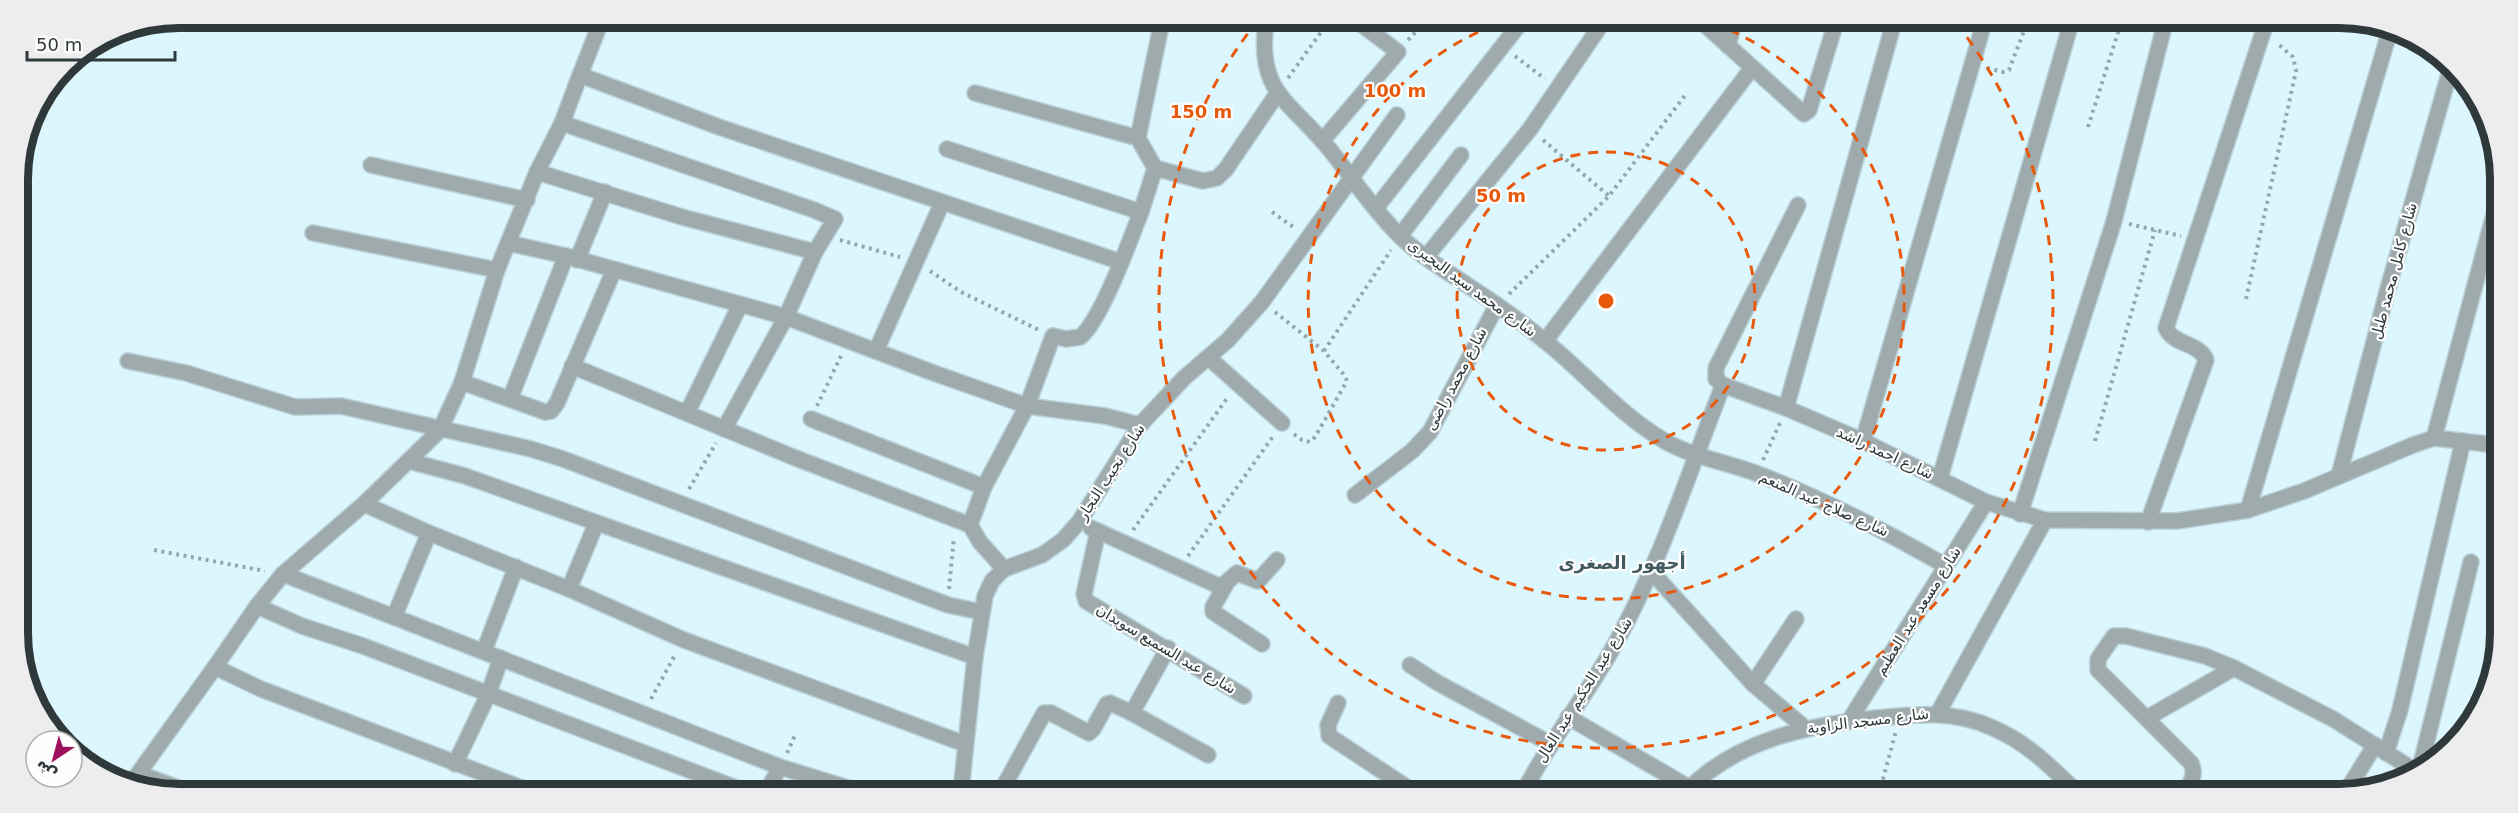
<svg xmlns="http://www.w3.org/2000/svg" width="2518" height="813" viewBox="0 0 2518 813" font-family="'DejaVu Sans','Noto Naskh Arabic',sans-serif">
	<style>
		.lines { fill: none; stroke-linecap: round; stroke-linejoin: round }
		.street-casing { stroke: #b9d0d6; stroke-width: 18 }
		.path { stroke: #93a7ac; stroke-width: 4; stroke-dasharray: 3 4.5; stroke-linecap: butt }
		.street { stroke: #9faaad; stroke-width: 15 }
		.ring { fill: none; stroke: #e8590c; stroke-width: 3; stroke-dasharray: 10 8 }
		.labels { text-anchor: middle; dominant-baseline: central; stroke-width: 4.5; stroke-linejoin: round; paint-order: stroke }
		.street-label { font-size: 15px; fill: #2f393c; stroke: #fdfdfd }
		.quarter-label { font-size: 18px; font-weight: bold; fill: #42595f; stroke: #fdfdfd }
		.rim { fill: none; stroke: #2f393c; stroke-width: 8 }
		.centre { fill: #e8590c; stroke: #fdfdfd; stroke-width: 3 }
		.ring-label { font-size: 18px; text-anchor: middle; font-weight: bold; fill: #e8590c; stroke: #fdfdfd; stroke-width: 4.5; stroke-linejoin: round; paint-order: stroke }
	</style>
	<rect width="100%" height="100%" fill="#dbf6fd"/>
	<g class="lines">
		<g class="street-casing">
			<g id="street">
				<path d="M 1162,21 L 1138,138 L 1155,168 L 1203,181 L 1217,178 L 1226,169 L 1277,94"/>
				<path d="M 1266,21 C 1257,91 1286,98 1326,145 C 1351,175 1372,209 1401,237 C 1420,256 1445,270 1467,285 C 1494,302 1520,321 1545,341 C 1585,373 1618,413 1663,440 C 1691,457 1727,462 1758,474 C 1824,499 1885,531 1946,566"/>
				<path d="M 1702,22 L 1804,114 L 1809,110 L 1836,22"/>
				<path d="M 1728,46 L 1734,22"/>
				<path d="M 580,75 L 602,19"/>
				<path d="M 975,93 L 1138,138"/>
				<path d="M 562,123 L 814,210 L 835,219 L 815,252 L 786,317 L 724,429"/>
				<path d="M 1322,141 L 1398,52 L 1357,21"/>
				<path d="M 947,149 L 1141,212 C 1130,240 1101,321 1080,337 L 1066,339 L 1053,336 L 1027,406 L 984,487 L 970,525"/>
				<path d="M 371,165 L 527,200"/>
				<path d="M 537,172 L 682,217 L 815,252"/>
				<path d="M 1798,205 L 1716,368 L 1716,379 L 1723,385 L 1786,408 L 1863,441 L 1986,502 L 2045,520 L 2177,521 L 2248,510 L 2304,491 L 2413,445 L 2434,438 L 2496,445"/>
				<path d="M 1376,208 L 1522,21"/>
				<path d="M 1141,212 L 1155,168"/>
				<path d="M 313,233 L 497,270"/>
				<path d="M 1400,236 L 1461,155"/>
				<path d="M 508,243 L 566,256 L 786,317 L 931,372 L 1027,406 L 1105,416 L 1140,425"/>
				<path d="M 1426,257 L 1530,129 L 1603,22"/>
				<path d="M 577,260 L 605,192"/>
				<path d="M 1545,341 L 1752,68"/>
				<path d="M 876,351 L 942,203"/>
				<path d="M 1209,358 L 1282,423"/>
				<path d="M 128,361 L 186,373 L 295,407 L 341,406 L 531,449 L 563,459 L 948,605 L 981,612"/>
				<path d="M 572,366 L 793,457 L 970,525 L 980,542 L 1004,569"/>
				<path d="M 462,382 L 545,412 L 551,411 L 557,403 L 614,270"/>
				<path d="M 510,399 L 566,256"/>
				<path d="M 1786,408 L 1894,22"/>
				<path d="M 687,413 L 740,305"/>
				<path d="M 811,419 L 984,487"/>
				<path d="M 2434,438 L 2497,203"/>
				<path d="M 1863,441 L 1984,23"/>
				<path d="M 409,461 L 465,476 L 975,657"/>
				<path d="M 2339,475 L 2387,292 L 2451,67"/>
				<path d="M 1940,478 L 2071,23"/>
				<path d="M 1355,495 L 1412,451 L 1430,432 L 1497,305"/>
				<path d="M 364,504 L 429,533 L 569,589 L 684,640 L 965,744"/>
				<path d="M 2248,510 L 2390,30"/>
				<path d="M 2020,514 L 2114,221 L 2165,23"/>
				<path d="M 2148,522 L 2206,360 C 2200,343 2173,345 2166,328 L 2266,23"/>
				<path d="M 1091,528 L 1221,587 L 1237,573 L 1258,581 L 1277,560"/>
				<path d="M 1098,531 L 1084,594 L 1086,601 L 1244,696"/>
				<path d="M 1651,571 L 1753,684 L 1805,728"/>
				<path d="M 283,574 L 394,617 L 429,533"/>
				<path d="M 1226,584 L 1213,607 L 1213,612 L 1262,644"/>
				<path d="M 569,589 L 596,524"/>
				<path d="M 257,606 L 302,626 L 363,646 L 744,791"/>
				<path d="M 394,617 L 780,767 L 858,791"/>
				<path d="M 484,651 L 516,567"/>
				<path d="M 1410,665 L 1438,683 L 1549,743"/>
				<path d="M 1753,684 L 1796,619"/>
				<path d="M 2486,693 L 2494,664"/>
				<path d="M 1338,703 L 1328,725 L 1329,736 L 1414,792"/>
				<path d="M 1130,712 L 1208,755"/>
				<path d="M 1938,713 L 2045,520"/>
				<path d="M 1568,717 L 1690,788"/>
				<path d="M 2147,718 L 2234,668"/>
				<path d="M 1849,721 L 1986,502"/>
				<path d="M 2386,753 L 2400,710 L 2463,441"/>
				<path d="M 455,764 L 488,695 L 501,658"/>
				<path d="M 2420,768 L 2471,562"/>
				<path d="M 140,774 L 184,790"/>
				<path d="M 130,785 L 215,667"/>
				<path d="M 527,790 L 261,689 L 215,667 L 257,606 L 283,574 L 364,504 L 440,430 L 462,382 L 497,270 L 537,172 L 562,123 L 580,75 L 719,127 L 1121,262"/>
				<path d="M 767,791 L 780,767"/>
				<path d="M 961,791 L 975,657 L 985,596 L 992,581 L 1004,569 L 1042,555 L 1063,540 L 1079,522 L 1140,425 L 1184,378 L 1228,340 L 1262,302 L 1397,115"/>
				<path d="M 1006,791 L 1005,784 L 1044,713 L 1051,713 L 1089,733 L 1093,729 L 1107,704 L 1110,703 L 1130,712 L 1133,711 L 1168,648"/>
				<path d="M 1523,793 C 1549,741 1586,697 1614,646 C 1660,564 1689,472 1723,385"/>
				<path d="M 1685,793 C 1734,740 1809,725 1877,718 C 1917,714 1955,710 1993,728 C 2028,743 2052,768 2079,794"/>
				<path d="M 2182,794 C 2190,784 2197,776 2191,763 L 2098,670 L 2098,659 L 2114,636 L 2126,636 L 2205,656 L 2234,668 L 2333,719 L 2414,770"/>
				<path d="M 2344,795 L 2375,745"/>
			</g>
		</g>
		<g class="path">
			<path d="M 1408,40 L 1426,21"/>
			<path d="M 1515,56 L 1545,79"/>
			<path d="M 1987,68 L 2003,72 L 2009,70 L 2027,23"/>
			<path d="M 1288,78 L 1329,21"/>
			<path d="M 2088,127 L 2121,23"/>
			<path d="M 1543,140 L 1609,196"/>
			<path d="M 1272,212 L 1296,229"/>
			<path d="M 2129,224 L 2181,236"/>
			<path d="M 840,240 L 900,257"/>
			<path d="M 930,271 L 961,292 L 1039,330"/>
			<path d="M 1509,294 L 1609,196 L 1686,94"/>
			<path d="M 2246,299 L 2296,71 L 2293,57 L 2277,43"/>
			<path d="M 1275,312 L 1324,351 L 1345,376 L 1347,381 L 1315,437 L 1310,442 L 1302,440 L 1294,434"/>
			<path d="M 1324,351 L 1391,250"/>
			<path d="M 817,406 L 841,356"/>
			<path d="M 2095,441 L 2155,230"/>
			<path d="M 1763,460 L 1780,423"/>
			<path d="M 689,489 L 716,443"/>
			<path d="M 1133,530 L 1228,397"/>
			<path d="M 154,550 L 265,571"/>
			<path d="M 1188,556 L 1274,435"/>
			<path d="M 949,589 L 954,537"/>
			<path d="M 651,699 L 676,653"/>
			<path d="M 787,753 L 796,733"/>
			<path d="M 1879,794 L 1896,731"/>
		</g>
		<use href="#street" class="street"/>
	</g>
	<g class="ring">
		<circle cx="1606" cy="301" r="149"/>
		<path d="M1713 23A298 298 0 1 1 1502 22"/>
		<path d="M1956 23A447 447 0 1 1 1256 23"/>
	</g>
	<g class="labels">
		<g class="street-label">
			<text transform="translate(2394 271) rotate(-75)">شارع كامل محمد طبل</text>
			<text transform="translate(1472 288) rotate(36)">شارع محمد سيد البحيرى</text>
			<text transform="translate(1456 379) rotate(-62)">شارع محمد راضى</text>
			<text transform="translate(1885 453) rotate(25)">شارع احمد راشد</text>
			<text transform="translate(1111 472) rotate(-57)">شارع نجيب النجار</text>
			<text transform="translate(1824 504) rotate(24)">شارع صلاح عبد المنعم</text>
			<text transform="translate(1918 611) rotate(-58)">شارع مسعد عبد العظيم</text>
			<text transform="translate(1166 649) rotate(31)">شارع عبد السميع سويدان</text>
			<text transform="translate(1584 690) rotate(-58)">شارع عبد الحكيم عبد العال</text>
			<text transform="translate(1868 721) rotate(-7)">شارع مسجد الزاوية</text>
		</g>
		<g class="quarter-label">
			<text x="1622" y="562">أجهور الصغرى</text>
		</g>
	</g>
	<path d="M0 0H2518V813H0ZM179 28H2339A151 151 0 0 1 2490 179V633A151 151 0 0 1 2339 784H179A151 151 0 0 1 28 633V179A151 151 0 0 1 179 28Z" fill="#ededee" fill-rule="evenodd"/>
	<path class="rim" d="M179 28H2339A151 151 0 0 1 2490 179V633A151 151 0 0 1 2339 784H179A151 151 0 0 1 28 633V179A151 151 0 0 1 179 28Z"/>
	<circle cx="1606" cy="301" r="9" class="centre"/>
	<g class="ring-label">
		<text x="1395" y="97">100 m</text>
		<text x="1201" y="118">150 m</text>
		<text x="1501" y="202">50 m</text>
	</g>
	<g transform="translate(54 759) rotate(216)"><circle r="28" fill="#fdfdfd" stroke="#abafb0" stroke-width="1.5"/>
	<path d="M0-4.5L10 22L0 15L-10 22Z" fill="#9d105d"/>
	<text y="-9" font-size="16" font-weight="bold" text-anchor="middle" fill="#2f393c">ش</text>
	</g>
	<path d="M27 51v9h148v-9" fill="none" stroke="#2f393c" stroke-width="3"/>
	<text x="36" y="51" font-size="18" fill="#2f393c" stroke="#fdfdfd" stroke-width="4.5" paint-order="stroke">50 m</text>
</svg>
